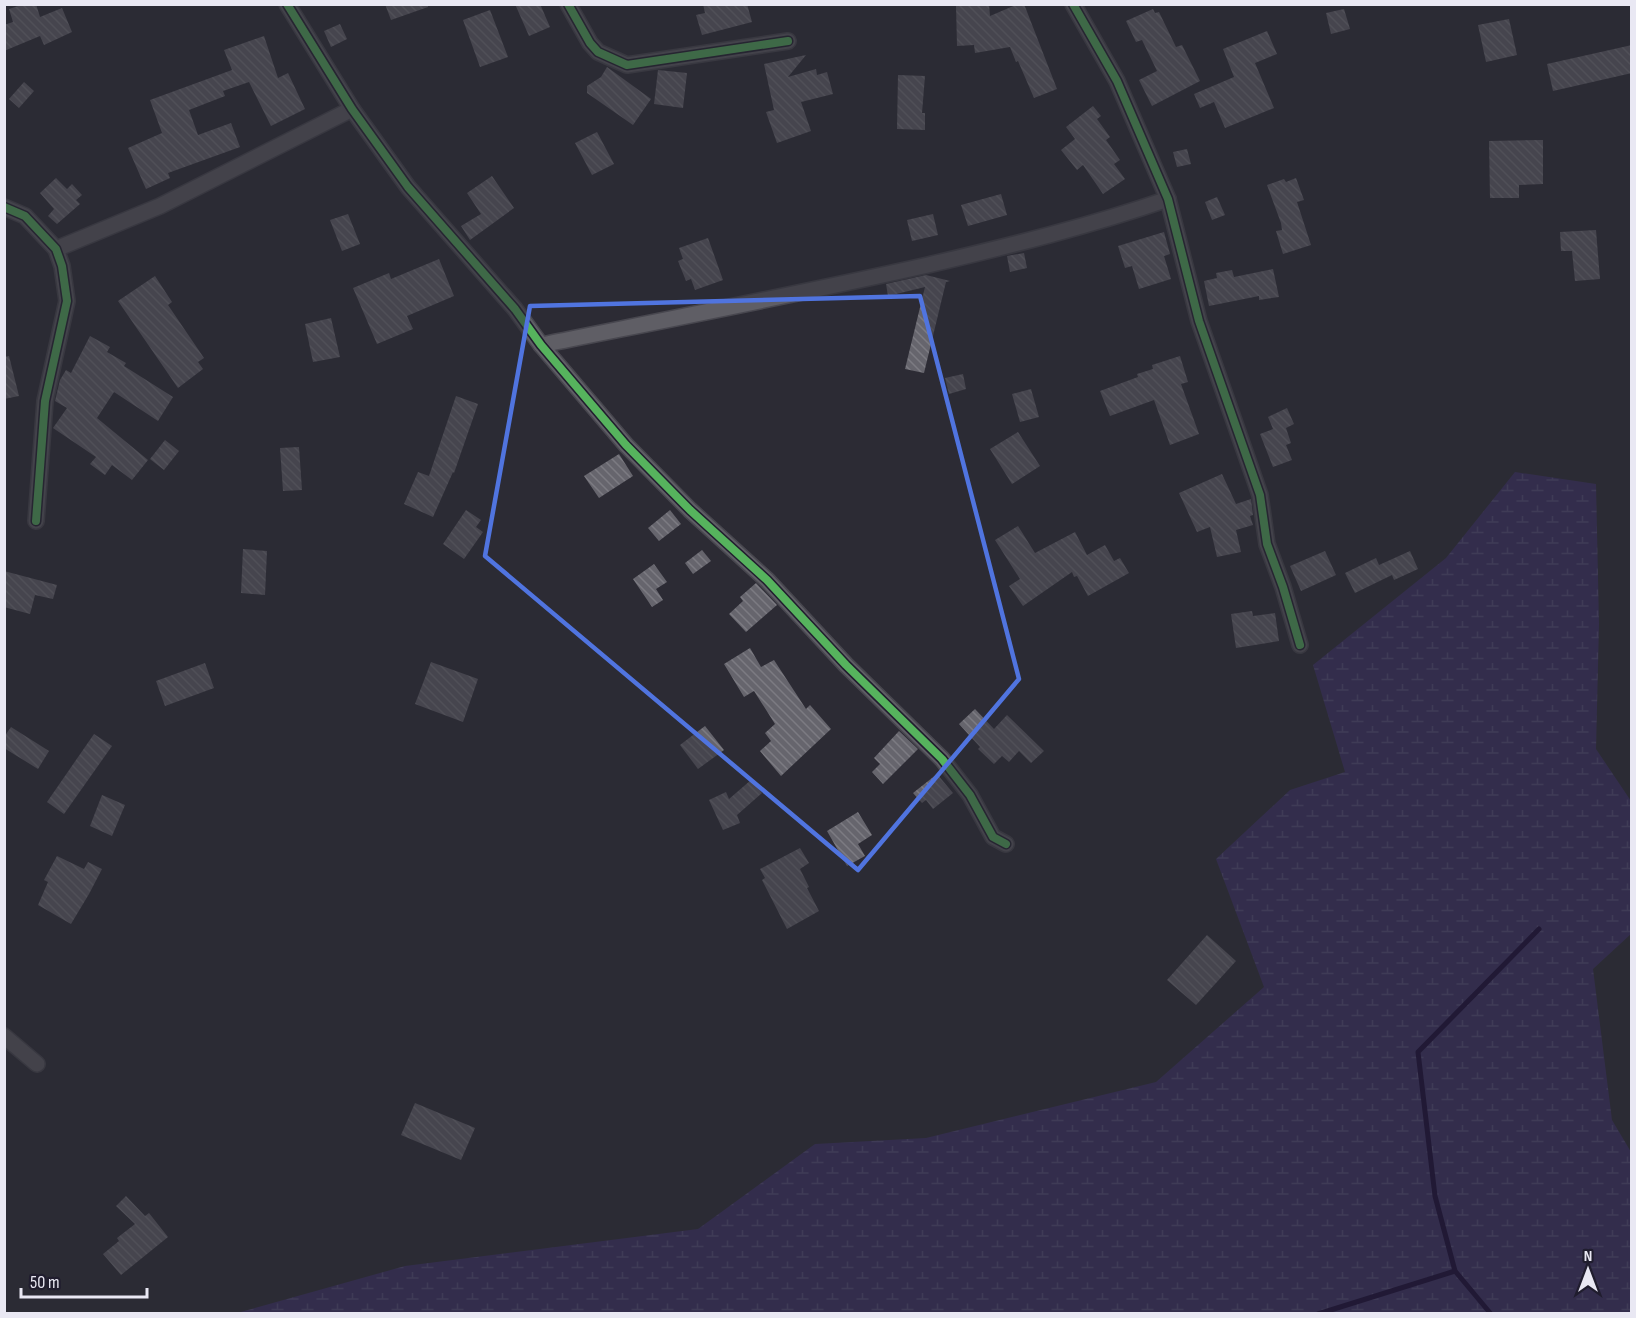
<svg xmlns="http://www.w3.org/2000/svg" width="1636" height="1318" viewBox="0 0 1636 1318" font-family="'Sofia Sans Condensed',sans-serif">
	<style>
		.wetland { fill: url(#wetland-marsh) }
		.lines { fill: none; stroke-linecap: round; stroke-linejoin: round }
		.stream { stroke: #150436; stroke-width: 5 }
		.building { fill: url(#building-back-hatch) }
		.street-casing { stroke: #48474f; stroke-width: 18 }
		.street { stroke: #5f5e65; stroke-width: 15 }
		.cycleway-casing { stroke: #201d2e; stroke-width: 11 }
		.cycleway { stroke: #56b35d; stroke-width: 8 }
		.marked { fill: none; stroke: #5074df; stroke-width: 4.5; stroke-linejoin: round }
	</style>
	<defs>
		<pattern id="wetland-marsh" width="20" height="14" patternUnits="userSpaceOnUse" patternTransform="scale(1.5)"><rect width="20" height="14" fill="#3c3069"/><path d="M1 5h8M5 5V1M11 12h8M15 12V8" fill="none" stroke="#584e7f"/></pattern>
		<pattern id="building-back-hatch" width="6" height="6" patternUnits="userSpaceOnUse" patternTransform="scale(1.5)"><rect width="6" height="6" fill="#66656d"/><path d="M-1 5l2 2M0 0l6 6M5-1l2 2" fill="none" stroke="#7c7b82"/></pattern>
	</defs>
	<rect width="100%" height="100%" fill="#2c2b34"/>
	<path class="wetland" d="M 1515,472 L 1596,484 L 1599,624 L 1596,749 L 1631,801 L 1632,933 L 1593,969 L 1612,1120 L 1631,1152 L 1631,1313 L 237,1313 L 405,1266 L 698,1229 L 815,1144 L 926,1138 L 1156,1082 L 1264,987 L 1216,859 L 1290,790 L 1345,772 L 1313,665 L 1446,558 Z"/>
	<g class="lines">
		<g class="stream">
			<path d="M 1318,1314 L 1455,1271"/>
			<path d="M 1491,1314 L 1455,1271 L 1435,1196 L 1418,1052 L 1539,929"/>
		</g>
	</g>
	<g class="building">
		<path d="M 24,4 L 36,4 L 40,17 L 62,8 L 72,32 L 44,45 L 40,36 L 4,51 L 4,25 L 13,22 L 9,9 Z"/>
		<path d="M 385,4 L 428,4 L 428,7 L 391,20 Z"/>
		<path d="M 515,4 L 540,4 L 550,27 L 529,36 Z"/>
		<path d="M 703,4 L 747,4 L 752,22 L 702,35 L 696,15 L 705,13 Z"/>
		<path d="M 989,4 L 990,16 L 1018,4 L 1024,4 L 1057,89 L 1034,98 L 1018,61 L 1016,62 L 1010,47 L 975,53 L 974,45 L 957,46 L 956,5 Z"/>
		<path d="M 1153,9 L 1155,13 L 1159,12 L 1176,47 L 1182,45 L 1200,81 L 1152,106 L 1139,80 L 1157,71 L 1142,40 L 1136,42 L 1126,21 Z"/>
		<path d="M 1344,9 L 1350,29 L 1331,34 L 1326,13 Z"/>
		<path d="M 490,10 L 508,57 L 480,67 L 463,20 Z"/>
		<path d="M 1509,19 L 1517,55 L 1486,62 L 1478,25 Z"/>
		<path d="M 340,24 L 347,39 L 331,47 L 324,31 Z"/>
		<path d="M 1267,31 L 1277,54 L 1255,63 L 1274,108 L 1225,128 L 1214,102 L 1200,108 L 1194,94 L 1234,77 L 1223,49 Z"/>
		<path d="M 264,36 L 278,78 L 288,73 L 305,109 L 271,126 L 249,82 L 223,91 L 225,96 L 189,110 L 198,135 L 231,123 L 240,147 L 168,173 L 170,178 L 146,189 L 128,148 L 162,133 L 150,100 L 232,70 L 224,50 Z"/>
		<path d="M 1632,45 L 1632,73 L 1553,91 L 1547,64 Z"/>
		<path d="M 806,55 L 788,77 L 816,69 L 817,75 L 827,72 L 833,94 L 801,102 L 811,131 L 777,143 L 766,112 L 774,110 L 764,64 Z"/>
		<path d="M 607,67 L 651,99 L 633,125 L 587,93 L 587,86 L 601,77 Z"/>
		<path d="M 658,70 L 687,73 L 683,108 L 654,104 Z"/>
		<path d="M 898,75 L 925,76 L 922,113 L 925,113 L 925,130 L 897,129 Z"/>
		<path d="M 24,82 L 34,91 L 19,108 L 9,99 Z"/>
		<path d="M 1093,106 L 1101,116 L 1097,119 L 1110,137 L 1106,140 L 1120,160 L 1114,164 L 1125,179 L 1103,194 L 1083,165 L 1077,170 L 1061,150 L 1075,139 L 1066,127 Z"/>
		<path d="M 597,132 L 614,164 L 592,175 L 575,143 Z"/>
		<path d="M 1543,140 L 1543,184 L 1519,185 L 1519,198 L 1490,198 L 1489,141 Z"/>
		<path d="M 1187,149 L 1191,164 L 1177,167 L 1173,152 Z"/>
		<path d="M 492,176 L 514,208 L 470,240 L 461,226 L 481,214 L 467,193 Z"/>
		<path d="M 56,178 L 67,189 L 72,184 L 82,195 L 76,200 L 80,204 L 57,224 L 48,216 L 54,209 L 40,193 Z"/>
		<path d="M 1296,178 L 1304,200 L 1297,202 L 1311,245 L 1283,254 L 1276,231 L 1282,230 L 1281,223 L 1267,185 L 1284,179 L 1286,182 Z"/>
		<path d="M 1001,194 L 1007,215 L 968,226 L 961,205 Z"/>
		<path d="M 1217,197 L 1225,215 L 1212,220 L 1205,202 Z"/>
		<path d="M 348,214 L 360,244 L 342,251 L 330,220 Z"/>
		<path d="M 933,214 L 938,235 L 912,241 L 907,220 Z"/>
		<path d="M 1596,230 L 1600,279 L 1575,281 L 1572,251 L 1561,251 L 1560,232 Z"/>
		<path d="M 1164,232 L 1170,254 L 1164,256 L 1171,279 L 1139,289 L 1132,266 L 1125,268 L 1118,246 Z"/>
		<path d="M 708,238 L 723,280 L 695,290 L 691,279 L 686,281 L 678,261 L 683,259 L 679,248 Z"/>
		<path d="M 1024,253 L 1027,268 L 1010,272 L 1007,256 Z"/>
		<path d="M 439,259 L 454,296 L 407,316 L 413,329 L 377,344 L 353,288 L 389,273 L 391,279 Z"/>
		<path d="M 1273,269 L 1279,297 L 1259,300 L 1259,296 L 1209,306 L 1204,281 L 1217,278 L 1216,273 L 1232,270 L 1234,277 Z"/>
		<path d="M 926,275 L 950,281 L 946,282 L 924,373 L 905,369 L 925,287 L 888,296 L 886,284 Z"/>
		<path d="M 155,276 L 172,302 L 168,305 L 204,358 L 198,362 L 203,369 L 178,388 L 118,301 Z"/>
		<path d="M 331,318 L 340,357 L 313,362 L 305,324 Z"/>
		<path d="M 90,336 L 110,347 L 107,352 L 126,363 L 124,366 L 173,397 L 158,421 L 114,392 L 97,418 L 148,460 L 132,480 L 112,465 L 105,475 L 90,464 L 96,457 L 53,428 L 67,408 L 55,401 L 60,380 L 66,370 L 71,373 Z"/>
		<path d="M 9,356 L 19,396 L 4,399 L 4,357 Z"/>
		<path d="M 1180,356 L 1188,382 L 1181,384 L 1199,434 L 1170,445 L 1154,400 L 1110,416 L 1100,391 L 1138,377 L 1137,374 L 1153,369 L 1152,365 Z"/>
		<path d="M 963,374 L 966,389 L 949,394 L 945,378 Z"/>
		<path d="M 1031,389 L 1039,417 L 1020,422 L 1012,394 Z"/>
		<path d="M 456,396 L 478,404 L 454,473 L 453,472 L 433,517 L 404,504 L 418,472 L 429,476 Z"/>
		<path d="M 1287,408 L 1294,424 L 1286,428 L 1291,443 L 1286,445 L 1292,460 L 1273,467 L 1260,434 L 1273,429 L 1268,417 Z"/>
		<path d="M 1018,432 L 1040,466 L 1012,484 L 990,449 Z"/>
		<path d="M 165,440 L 179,451 L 164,470 L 150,459 Z"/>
		<path d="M 299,447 L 302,490 L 283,491 L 280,448 Z"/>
		<path d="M 619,454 L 633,476 L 599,498 L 584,476 Z"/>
		<path d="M 1222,474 L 1236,504 L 1251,499 L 1253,515 L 1250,516 L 1253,525 L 1236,530 L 1241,552 L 1217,557 L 1210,527 L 1197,532 L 1179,493 Z"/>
		<path d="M 466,510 L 481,520 L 476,527 L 483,532 L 464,559 L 443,544 Z"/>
		<path d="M 670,510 L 681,524 L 659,541 L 648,528 Z"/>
		<path d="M 1018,526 L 1035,553 L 1075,532 L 1087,555 L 1105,545 L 1114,561 L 1120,558 L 1129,573 L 1088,596 L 1077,576 L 1074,577 L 1072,572 L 1023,606 L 1009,586 L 1020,579 L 995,540 Z"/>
		<path d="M 243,549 L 267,551 L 265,595 L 241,593 Z"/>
		<path d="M 702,550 L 711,561 L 693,574 L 685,563 Z"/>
		<path d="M 1325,551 L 1336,575 L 1301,591 L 1290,566 Z"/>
		<path d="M 1410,551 L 1418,569 L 1394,580 L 1392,575 L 1355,593 L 1345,573 L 1376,558 L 1379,565 Z"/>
		<path d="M 654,564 L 667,582 L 656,589 L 663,600 L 652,607 L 633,579 Z"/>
		<path d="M 4,571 L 57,585 L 53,599 L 35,595 L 30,614 L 4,607 Z"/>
		<path d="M 756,583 L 777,605 L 746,632 L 729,614 L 743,601 L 740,597 Z"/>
		<path d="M 1252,611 L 1253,616 L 1275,613 L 1279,641 L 1236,648 L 1231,614 Z"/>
		<path d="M 750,648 L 761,667 L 774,660 L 806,709 L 810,705 L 831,729 L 781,776 L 760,751 L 771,741 L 765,733 L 775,724 L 754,691 L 744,697 L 724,664 Z"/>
		<path d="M 431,662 L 478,679 L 463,722 L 415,704 Z"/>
		<path d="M 205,663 L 214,688 L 165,706 L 156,681 Z"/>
		<path d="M 975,709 L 994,729 L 1007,715 L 1044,751 L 1031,763 L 1019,751 L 1009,762 L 1002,756 L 994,764 L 978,749 L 980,747 L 959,724 Z"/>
		<path d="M 705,726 L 724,750 L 698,769 L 680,745 Z"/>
		<path d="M 11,727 L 49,751 L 38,769 L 4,748 L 4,737 Z"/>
		<path d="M 899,731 L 918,749 L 883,784 L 872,772 L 880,764 L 874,758 Z"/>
		<path d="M 94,734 L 112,746 L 64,814 L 47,802 Z"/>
		<path d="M 937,774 L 953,793 L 933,809 L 926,800 L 922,803 L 913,793 Z"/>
		<path d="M 751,780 L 762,793 L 737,815 L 740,823 L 723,830 L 709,800 L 726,792 L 729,799 Z"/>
		<path d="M 102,795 L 125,805 L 112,836 L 90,826 Z"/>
		<path d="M 858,812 L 872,835 L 858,844 L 865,856 L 847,866 L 827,831 Z"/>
		<path d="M 800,848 L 809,863 L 800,869 L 809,887 L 807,888 L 819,911 L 787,929 L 762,880 L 765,878 L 760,869 Z"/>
		<path d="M 57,856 L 84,869 L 88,862 L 102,869 L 89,894 L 71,924 L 38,905 L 48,882 L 44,880 Z"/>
		<path d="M 1207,935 L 1236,961 L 1196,1005 L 1167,980 Z"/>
		<path d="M 415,1103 L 475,1128 L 461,1160 L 401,1135 Z"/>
		<path d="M 126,1196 L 145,1216 L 149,1213 L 168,1237 L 121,1275 L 103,1254 L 119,1241 L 117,1238 L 135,1224 L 116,1206 Z"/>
	</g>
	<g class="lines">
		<g class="street-casing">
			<g id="street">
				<path d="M 287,4 L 352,109 L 408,187 L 515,309 L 541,345 L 626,445 L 690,510 L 767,580 L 846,665 L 942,759 L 970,795 L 993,837 L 1006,844"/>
				<path d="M 568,4 L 590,43 L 598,52 L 627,65 L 788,41"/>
				<path d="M 1073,4 L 1117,81 L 1168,199 L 1199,321 L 1260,495 L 1267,544 L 1283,587 L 1300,645"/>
				<path d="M 4,207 L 25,216 L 56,249 L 62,266 L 67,301 L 45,401 L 36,521"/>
				<path d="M 56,249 L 160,206 L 352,109"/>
				<path d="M 541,345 C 670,319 799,294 928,265 C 1009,246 1090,226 1168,199"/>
				<path d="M 4,1036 L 37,1064"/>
			</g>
		</g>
		<use href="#street" class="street"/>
		<g class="cycleway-casing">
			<g id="cycleway">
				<path d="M 287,4 L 352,109 L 408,187 L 515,309 L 541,345 L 626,445 L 690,510 L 767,580 L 846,665 L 942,759 L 970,795 L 993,837 L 1006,844"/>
				<path d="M 568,4 L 590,43 L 598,52 L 627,65 L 788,41"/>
				<path d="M 1073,4 L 1117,81 L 1168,199 L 1199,321 L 1260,495 L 1267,544 L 1283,587 L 1300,645"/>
				<path d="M 4,207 L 25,216 L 56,249 L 62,266 L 67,301 L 45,401 L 36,521"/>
			</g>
		</g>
		<use href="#cycleway" class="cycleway"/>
	</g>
	<path d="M0 0H1636V1318H0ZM 920,296 L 1019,679 L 858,870 L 485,556 L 530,306 Z" fill="#2c2b34" fill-opacity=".55" fill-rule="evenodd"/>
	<path class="marked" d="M 920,296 L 1019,679 L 858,870 L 485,556 L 530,306 Z"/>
	<rect width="1636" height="1318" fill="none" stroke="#e9e8f3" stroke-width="12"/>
	<g transform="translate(1588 1270)" stroke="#201d2e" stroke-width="4.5" paint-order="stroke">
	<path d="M0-4.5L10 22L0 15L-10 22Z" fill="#e9e8f3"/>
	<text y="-9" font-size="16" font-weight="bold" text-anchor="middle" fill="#e9e8f3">N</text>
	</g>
	<path d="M21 1288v9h126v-9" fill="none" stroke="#e9e8f3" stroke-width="3"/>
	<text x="30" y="1288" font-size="18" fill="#e9e8f3" stroke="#201d2e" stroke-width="4.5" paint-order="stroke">50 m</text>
</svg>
